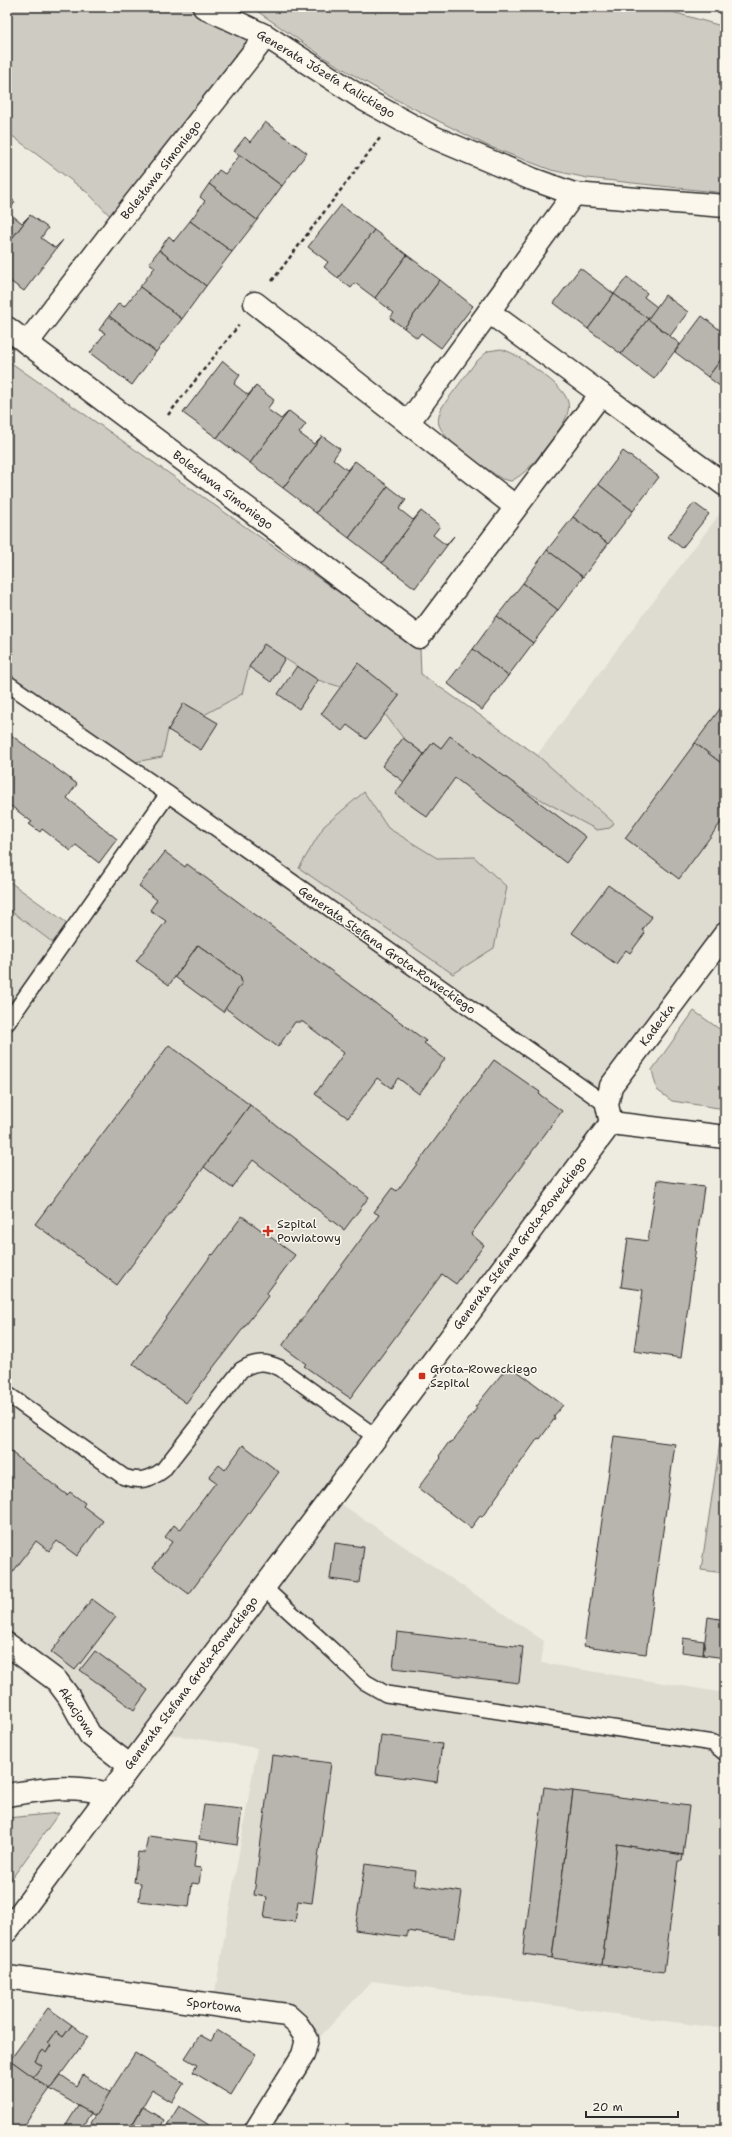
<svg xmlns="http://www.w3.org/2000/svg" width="732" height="2137" viewBox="0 0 732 2137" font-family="'Shantell Sans',sans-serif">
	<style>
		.built { fill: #dedbd1 }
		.green { fill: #cecbc2; stroke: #7c7b76 }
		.building { fill: #b8b5ae; stroke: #2b2b2b }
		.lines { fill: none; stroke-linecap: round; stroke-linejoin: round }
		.service-casing { stroke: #2b2b2b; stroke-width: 18 }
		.minor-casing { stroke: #2b2b2b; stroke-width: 25 }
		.path { stroke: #2b2b2b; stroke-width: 2.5; stroke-dasharray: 4 3; stroke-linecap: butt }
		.service { stroke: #fbf7ec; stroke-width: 15 }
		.minor { stroke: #fbf7ec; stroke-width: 22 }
		.poi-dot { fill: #c8321e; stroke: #fbf7ec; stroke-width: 1.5 }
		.labels { text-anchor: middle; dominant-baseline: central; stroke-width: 3; stroke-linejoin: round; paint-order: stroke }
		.street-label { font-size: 12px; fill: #2b2b2b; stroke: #fbf7ec }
		.poi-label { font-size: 12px; fill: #2b2b2b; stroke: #fbf7ec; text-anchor: start }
	</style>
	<rect width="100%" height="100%" fill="#eeebe0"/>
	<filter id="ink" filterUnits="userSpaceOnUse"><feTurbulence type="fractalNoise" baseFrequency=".025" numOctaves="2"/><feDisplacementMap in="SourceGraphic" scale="8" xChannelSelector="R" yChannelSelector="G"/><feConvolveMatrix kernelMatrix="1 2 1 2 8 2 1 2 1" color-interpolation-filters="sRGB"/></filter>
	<g filter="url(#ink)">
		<path class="built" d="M 725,507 L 725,934 L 611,1086 L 611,1123 L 331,1497 L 544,1641 L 541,1663 L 725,1693 L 725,2029 L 372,1981 L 303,2055 L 297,2024 L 213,2004 L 257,1748 L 154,1732 L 129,1765 L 7,1643 L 7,880 L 73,928 L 168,794 L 124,764 L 265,565 L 537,755 Z"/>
		<g class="green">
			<path d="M 7,7 L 204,7 L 266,36 L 118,224 L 88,193 L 7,132 Z"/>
			<path d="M 251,7 L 655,7 L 725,27 L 725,193 L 587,178 L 551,170 L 488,146 L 389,96 L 325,58 Z"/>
			<path d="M 501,349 C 516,353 527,363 540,372 C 580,401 574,411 546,447 C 535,461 527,473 511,481 L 502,479 C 485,467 447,445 439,425 C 437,419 440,413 442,407 L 475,363 L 488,351 Z"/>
			<path d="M 7,360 L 420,649 L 421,674 L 537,755 L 614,823 L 610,828 L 597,830 L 518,787 L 450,737 L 441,748 L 433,742 L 424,754 L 403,738 L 385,714 L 399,696 L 358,664 L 341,687 L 318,680 L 264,645 L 249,667 L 242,694 L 204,715 L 184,703 L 168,730 L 162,757 L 124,764 L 7,683 Z"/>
			<path d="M 364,792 L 388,828 L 437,858 L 474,857 L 507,887 L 494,948 L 453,974 L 299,868 L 324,826 Z"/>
			<path d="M 7,880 L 74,928 L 60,948 L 7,908 Z"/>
			<path d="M 694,1011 L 725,1033 L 725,1109 L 672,1101 L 657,1090 L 652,1070 Z"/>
			<path d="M 725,1409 L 725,1573 L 701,1570 Z"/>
			<path d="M 59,1813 L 7,1885 L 7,1818 Z"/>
		</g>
		<g class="building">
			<path d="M 265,122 L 307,153 L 282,186 L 234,151 L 245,137 L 250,142 Z"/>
			<path d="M 240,155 L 282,186 L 257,220 L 209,184 L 219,170 L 225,174 Z"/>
			<path d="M 209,184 L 257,220 L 232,252 L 190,221 L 205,201 L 200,197 Z"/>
			<path d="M 7,196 L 15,202 L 8,212 L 22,223 L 30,215 L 7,245 Z"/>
			<path d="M 341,205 L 374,230 L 338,278 L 324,267 L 328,262 L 308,247 Z"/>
			<path d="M 30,215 L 48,228 L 41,238 L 55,248 L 63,240 L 24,291 L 7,279 L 7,245 Z"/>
			<path d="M 190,221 L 232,252 L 206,286 L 159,250 L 169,236 L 174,241 Z"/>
			<path d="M 374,230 L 407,255 L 375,298 L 355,283 L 351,288 L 338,278 Z"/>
			<path d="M 159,250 L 206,286 L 182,319 L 140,287 L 155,267 L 149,263 Z"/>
			<path d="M 407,255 L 440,280 L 404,328 L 390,318 L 394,313 L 375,298 Z"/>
			<path d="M 580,268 L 614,294 L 588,329 L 554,303 Z"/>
			<path d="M 627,277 L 647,293 L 644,297 L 657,307 L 648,319 L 614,294 Z"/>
			<path d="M 440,280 L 473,306 L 441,348 L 421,333 L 417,338 L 404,328 Z"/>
			<path d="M 140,287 L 182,319 L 156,352 L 109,316 L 119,303 L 124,307 Z"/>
			<path d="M 614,294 L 648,319 L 621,354 L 588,329 Z"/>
			<path d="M 665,295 L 688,312 L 670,336 L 648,319 Z"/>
			<path d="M 109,316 L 156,352 L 132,385 L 90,353 L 105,333 L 99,330 Z"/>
			<path d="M 702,316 L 725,334 L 725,354 L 708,377 L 675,352 Z"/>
			<path d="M 648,319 L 680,344 L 654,379 L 621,354 Z"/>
			<path d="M 725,354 L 725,390 L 708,377 Z"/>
			<path d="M 223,361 L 240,375 L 234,384 L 248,395 L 256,386 L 217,438 L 183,413 Z"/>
			<path d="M 256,386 L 274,400 L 267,409 L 281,419 L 289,411 L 250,463 L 217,438 Z"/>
			<path d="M 289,411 L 306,424 L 299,433 L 314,444 L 322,436 L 283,488 L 250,463 Z"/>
			<path d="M 322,436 L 340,449 L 333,459 L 347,470 L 355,461 L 316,513 L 283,488 Z"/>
			<path d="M 623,451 L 659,477 L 633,511 L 598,484 Z"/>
			<path d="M 355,461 L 388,486 L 349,538 L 316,513 Z"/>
			<path d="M 598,484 L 633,511 L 608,544 L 573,517 Z"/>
			<path d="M 388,486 L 406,500 L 399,509 L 413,520 L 421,511 L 382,563 L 349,538 Z"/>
			<path d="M 694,503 L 709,514 L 682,548 L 668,537 Z"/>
			<path d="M 421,511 L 440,526 L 433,535 L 446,545 L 454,536 L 415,588 L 382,563 Z"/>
			<path d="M 573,517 L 608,544 L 583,577 L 547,550 Z"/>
			<path d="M 547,550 L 583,577 L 558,610 L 523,583 Z"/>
			<path d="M 523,583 L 558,610 L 533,643 L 497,616 Z"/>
			<path d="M 497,616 L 533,643 L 508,676 L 473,649 Z"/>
			<path d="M 264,644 L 285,658 L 271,682 L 249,667 Z"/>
			<path d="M 473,649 L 508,676 L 482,710 L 447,683 Z"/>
			<path d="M 358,663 L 399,696 L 366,739 L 347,725 L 342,731 L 321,714 Z"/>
			<path d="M 297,666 L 318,680 L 299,709 L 278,694 Z"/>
			<path d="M 725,702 L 725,766 L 695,743 Z"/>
			<path d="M 184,703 L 218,723 L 201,750 L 168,730 Z"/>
			<path d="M 11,735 L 77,784 L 67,798 L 117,839 L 99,863 L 76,845 L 71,851 L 42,829 L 40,832 L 29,824 L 32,822 L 7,803 L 7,738 Z"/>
			<path d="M 450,736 L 586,837 L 566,863 L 455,778 L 427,817 L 395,794 L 433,742 L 441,748 Z"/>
			<path d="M 403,738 L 424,754 L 404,782 L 382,766 Z"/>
			<path d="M 695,743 L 725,766 L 725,817 L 679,879 L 625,838 Z"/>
			<path d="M 165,852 L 185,867 L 187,864 L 426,1041 L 424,1043 L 445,1059 L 419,1094 L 398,1078 L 391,1088 L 377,1078 L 348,1118 L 315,1094 L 344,1053 L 303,1022 L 295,1022 L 278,1047 L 224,1007 L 242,983 L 240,976 L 198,945 L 169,985 L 136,961 L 166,921 L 150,910 L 157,900 L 139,886 Z"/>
			<path d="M 608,885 L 652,917 L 642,930 L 645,933 L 630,953 L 626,950 L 616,964 L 572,933 Z"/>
			<path d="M 198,945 L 240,976 L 242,983 L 223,1012 L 175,977 Z"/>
			<path d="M 169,1045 L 250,1105 L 117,1285 L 35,1224 Z"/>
			<path d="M 494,1060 L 540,1092 L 539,1094 L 562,1111 L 471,1234 L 484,1245 L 456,1284 L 442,1274 L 350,1398 L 304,1366 L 306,1364 L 282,1346 L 379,1215 L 374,1212 L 392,1188 L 397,1191 Z"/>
			<path d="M 250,1105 L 369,1197 L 344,1230 L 253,1160 L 232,1188 L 204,1167 Z"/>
			<path d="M 657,1180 L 704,1187 L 681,1358 L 634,1351 L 643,1290 L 621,1287 L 628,1238 L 648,1241 Z"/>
			<path d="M 242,1216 L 295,1255 L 266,1294 L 268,1296 L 186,1403 L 133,1364 L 212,1254 L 213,1255 Z"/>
			<path d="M 509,1365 L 563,1405 L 553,1417 L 555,1418 L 540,1439 L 538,1438 L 482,1517 L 480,1516 L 471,1528 L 418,1488 L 441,1458 L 439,1456 L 449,1442 L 451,1443 L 477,1408 L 475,1407 Z"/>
			<path d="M 614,1436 L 675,1444 L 646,1654 L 584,1646 Z"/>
			<path d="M 243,1445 L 279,1472 L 189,1594 L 153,1567 L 172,1542 L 165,1537 L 174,1525 L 180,1530 L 216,1482 L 209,1477 L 219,1465 L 225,1470 Z"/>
			<path d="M 7,1449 L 67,1495 L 70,1492 L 85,1503 L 83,1506 L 103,1521 L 77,1556 L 57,1541 L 49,1551 L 36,1541 L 7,1580 Z"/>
			<path d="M 335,1543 L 364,1547 L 359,1583 L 330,1579 Z"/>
			<path d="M 92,1599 L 116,1617 L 75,1670 L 51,1652 Z"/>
			<path d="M 708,1617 L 725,1620 L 725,1658 L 703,1655 Z"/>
			<path d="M 397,1632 L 523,1647 L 519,1683 L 393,1668 Z"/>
			<path d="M 683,1638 L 704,1641 L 703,1655 L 682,1652 Z"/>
			<path d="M 95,1651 L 148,1690 L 134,1710 L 80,1670 Z"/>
			<path d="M 381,1735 L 442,1744 L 437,1782 L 376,1774 Z"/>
			<path d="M 272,1755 L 331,1763 L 312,1903 L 298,1901 L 295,1922 L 264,1918 L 267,1897 L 254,1895 Z"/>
			<path d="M 544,1787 L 573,1791 L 552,1958 L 523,1954 Z"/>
			<path d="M 573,1791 L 689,1806 L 683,1855 L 617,1844 L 602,1965 L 552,1958 Z"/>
			<path d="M 204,1805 L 242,1809 L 237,1845 L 199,1839 Z"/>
			<path d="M 148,1836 L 197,1842 L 194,1867 L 201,1868 L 199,1884 L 192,1883 L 189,1907 L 139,1901 L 141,1883 L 134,1882 L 138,1852 L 145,1853 Z"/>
			<path d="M 617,1844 L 683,1855 L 682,1861 L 678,1861 L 664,1972 L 602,1965 Z"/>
			<path d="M 365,1864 L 416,1871 L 414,1885 L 462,1892 L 455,1938 L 407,1931 L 407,1937 L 355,1930 Z"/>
			<path d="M 48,2008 L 72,2025 L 63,2037 L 56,2032 L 48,2043 L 51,2045 L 46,2053 L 43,2050 L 35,2061 L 42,2066 L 33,2077 L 10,2060 Z"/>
			<path d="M 72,2025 L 88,2037 L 50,2089 L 33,2077 L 42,2066 L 35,2061 L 43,2050 L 46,2053 L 51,2045 L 48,2043 L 56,2032 L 63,2037 Z"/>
			<path d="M 217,2030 L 256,2054 L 231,2095 L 193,2072 L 197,2065 L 185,2058 L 200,2035 L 211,2041 Z"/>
			<path d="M 135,2053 L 184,2083 L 172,2102 L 152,2090 L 129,2130 L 101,2130 L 90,2123 Z"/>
			<path d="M 10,2060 L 50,2089 L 20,2130 L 7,2130 L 7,2064 Z"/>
			<path d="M 61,2075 L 77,2086 L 83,2075 L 110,2092 L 95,2116 L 50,2089 Z"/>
			<path d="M 78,2106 L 91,2113 L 80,2130 L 63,2130 Z"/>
			<path d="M 179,2106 L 212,2127 L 210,2130 L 164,2130 Z"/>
			<path d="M 143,2107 L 164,2120 L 159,2130 L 129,2130 Z"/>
			<path d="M 691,2127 L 716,2129 L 715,2130 L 691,2130 Z"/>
		</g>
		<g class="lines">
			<g class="service-casing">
				<g id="service">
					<path d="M 7,683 L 168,794 L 607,1105"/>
					<path d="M 7,1023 L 168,794"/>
					<path d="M 7,1394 L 124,1477 C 139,1482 150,1480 163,1470 L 241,1370 C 255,1361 265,1361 280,1368 L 376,1437"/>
					<path d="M 263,1587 L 334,1652 L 365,1682 L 386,1694 L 713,1743 L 725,1753"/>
				</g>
			</g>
			<g class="minor-casing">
				<g id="minor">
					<path d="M 204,7 L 266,36 L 365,100 L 433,137 L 532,179 L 574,194 L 725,206"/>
					<path d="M 255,303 L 408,423"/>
					<path d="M 7,328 L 419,637 L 601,394 L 489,312"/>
					<path d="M 27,343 L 118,224 L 266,36"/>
					<path d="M 601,394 L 725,485"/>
					<path d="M 516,507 L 408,423 L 574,194"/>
					<path d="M 611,1123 L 607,1105 L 611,1086 L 725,934"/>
					<path d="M 611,1123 L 725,1137"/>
					<path d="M 7,1644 L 57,1681 L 69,1697 L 90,1735 L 129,1765"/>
					<path d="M 7,1795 C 43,1789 72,1784 108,1794"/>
					<path d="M 7,1931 L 611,1123"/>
					<path d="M 7,1977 L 287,2015 L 297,2024 L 307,2039 L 303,2055 L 256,2130"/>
				</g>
			</g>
			<g class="path">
				<path d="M 272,281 L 380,138"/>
				<path d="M 168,415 L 239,325"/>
			</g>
			<use href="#service" class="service"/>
			<use href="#minor" class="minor"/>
		</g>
	</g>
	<g class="poi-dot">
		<path d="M266 1225h4v4h4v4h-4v4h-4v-4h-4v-4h4z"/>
		<rect x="418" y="1372" width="8" height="8" rx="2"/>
	</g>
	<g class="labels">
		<g class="street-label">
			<text transform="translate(326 74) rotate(31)">Generała Józefa Kalickiego</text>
			<text transform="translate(161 170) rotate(-52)">Bolesława Simoniego</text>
			<text transform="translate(223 490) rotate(37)">Bolesława Simoniego</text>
			<text transform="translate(387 950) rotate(35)">Generała Stefana Grota-Roweckiego</text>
			<text transform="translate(657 1025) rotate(-53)">Kadecka</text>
			<text transform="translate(520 1243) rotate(-53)">Generała Stefana Grota-Roweckiego</text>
			<text transform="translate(191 1683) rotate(-53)">Generała Stefana Grota-Roweckiego</text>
			<text transform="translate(77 1712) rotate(57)">Akacjowa</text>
			<text transform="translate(214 2005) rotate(7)">Sportowa</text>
		</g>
		<g class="poi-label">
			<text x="277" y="1224">Szpital<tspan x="277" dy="14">Powiatowy</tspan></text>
			<text x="430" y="1369">Grota-Roweckiego<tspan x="430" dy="14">Szpital</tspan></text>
		</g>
	</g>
	<rect width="732" height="2137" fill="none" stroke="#fbf7ec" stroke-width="24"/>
	<rect x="12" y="12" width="708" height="2113" fill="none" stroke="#2b2b2b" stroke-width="1.5" filter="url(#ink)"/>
	<path d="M586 2111v6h92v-6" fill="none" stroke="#2b2b2b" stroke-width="2"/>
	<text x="592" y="2111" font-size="12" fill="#2b2b2b" stroke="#fbf7ec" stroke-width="3" paint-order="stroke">20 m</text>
</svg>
